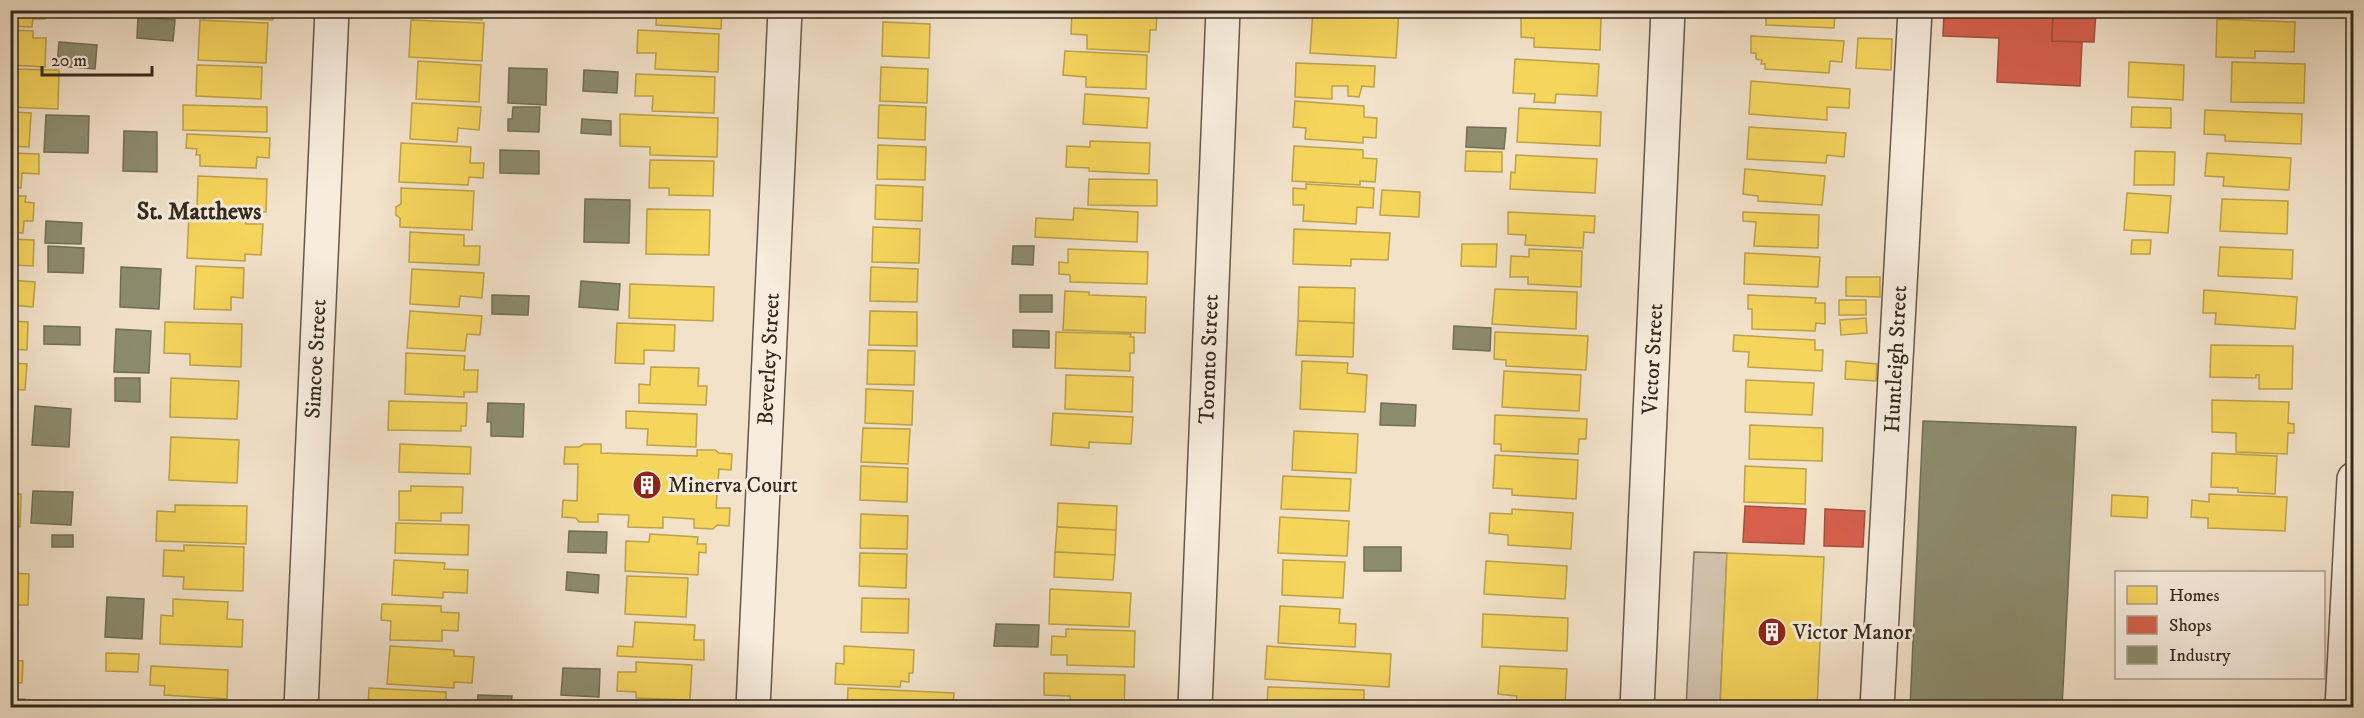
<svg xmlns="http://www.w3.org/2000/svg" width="2364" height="718" viewBox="0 0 2364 718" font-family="'IM FELL DW Pica',serif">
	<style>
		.green { fill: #d2c3ad; stroke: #827665; stroke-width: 1.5 }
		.homes { fill: #f6d55c; stroke: #bca249; stroke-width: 1.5 }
		.shops { fill: #d6604d; stroke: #a5503f; stroke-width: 1.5 }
		.industry { fill: #8c8c6e; stroke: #716f56; stroke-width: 1.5 }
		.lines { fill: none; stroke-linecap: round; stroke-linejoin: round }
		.street-casing { stroke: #635848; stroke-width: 36 }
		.street { stroke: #f7ecdd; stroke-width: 33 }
		.labels { text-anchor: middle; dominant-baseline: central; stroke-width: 6; stroke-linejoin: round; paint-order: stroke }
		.street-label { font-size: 22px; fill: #332a1d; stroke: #f7ecdd }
		.poi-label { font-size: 22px; fill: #332a1d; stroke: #f7ecdd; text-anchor: start }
		.neighbourhood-label { font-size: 24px; font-weight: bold; fill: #332a1d; stroke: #f7ecdd }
	</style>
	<rect width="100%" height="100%" fill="#f2e2ca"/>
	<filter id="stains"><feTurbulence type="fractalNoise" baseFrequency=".00333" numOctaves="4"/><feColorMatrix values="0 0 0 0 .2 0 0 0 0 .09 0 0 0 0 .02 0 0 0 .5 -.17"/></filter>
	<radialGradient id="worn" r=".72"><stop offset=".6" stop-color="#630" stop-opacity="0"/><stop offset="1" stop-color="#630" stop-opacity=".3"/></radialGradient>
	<path class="green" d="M 1694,552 L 1727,553 L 1720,707 L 1686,708 Z"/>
	<g class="homes">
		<path d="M 10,10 L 45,10 L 45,19 L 33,19 L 32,27 L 10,26 Z"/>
		<path d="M 199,10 L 274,10 L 273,20 L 199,17 Z"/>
		<path d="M 418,10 L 497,10 L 483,11 L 482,20 L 418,17 Z"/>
		<path d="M 645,10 L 722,10 L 721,29 L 656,25 L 657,11 Z"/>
		<path d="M 884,10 L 932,10 L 932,17 L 884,16 Z"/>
		<path d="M 1072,10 L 1157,14 L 1156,30 L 1150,30 L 1149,52 L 1087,49 L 1087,35 L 1071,34 Z"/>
		<path d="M 1313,10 L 1399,10 L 1396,58 L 1310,53 Z"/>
		<path d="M 1766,10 L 1847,10 L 1847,12 L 1835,12 L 1834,28 L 1766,25 Z"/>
		<path d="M 2237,10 L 2297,10 L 2296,13 Z"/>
		<path d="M 1521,15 L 1601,18 L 1600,50 L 1534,47 L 1534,38 L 1521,37 Z"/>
		<path d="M 2217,19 L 2295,22 L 2294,52 L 2255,51 L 2255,58 L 2216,57 Z"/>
		<path d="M 200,20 L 268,23 L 266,63 L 198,60 Z"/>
		<path d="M 411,20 L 484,23 L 482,61 L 409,57 Z"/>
		<path d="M 883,22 L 930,24 L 929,58 L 882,56 Z"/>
		<path d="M 10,30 L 33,31 L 33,38 L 46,38 L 45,67 L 10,65 Z"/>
		<path d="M 638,30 L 719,34 L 718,72 L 655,69 L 656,53 L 637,53 Z"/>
		<path d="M 1751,36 L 1844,41 L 1842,62 L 1830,61 L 1829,73 L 1765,69 L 1765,64 L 1761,64 L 1762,60 L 1756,59 L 1756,53 L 1751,53 Z"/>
		<path d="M 1858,38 L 1892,39 L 1891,70 L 1856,68 Z"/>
		<path d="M 1065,51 L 1147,55 L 1146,89 L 1086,87 L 1086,77 L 1063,75 Z"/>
		<path d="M 1515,59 L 1599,64 L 1597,96 L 1556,94 L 1555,103 L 1534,102 L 1535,94 L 1513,93 Z"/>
		<path d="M 418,61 L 481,65 L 479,102 L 416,99 Z"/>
		<path d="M 2129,62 L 2184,65 L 2183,100 L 2128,97 Z"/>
		<path d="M 2232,62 L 2305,64 L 2304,103 L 2231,102 Z"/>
		<path d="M 1296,63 L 1375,66 L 1374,87 L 1362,86 L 1359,97 L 1348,96 L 1348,86 L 1332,86 L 1332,99 L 1295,97 Z"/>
		<path d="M 197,65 L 262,67 L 261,99 L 196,96 Z"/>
		<path d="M 881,67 L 928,69 L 927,103 L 880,101 Z"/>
		<path d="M 10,69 L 59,70 L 58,109 L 10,107 Z"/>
		<path d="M 636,74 L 715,77 L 714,113 L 652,111 L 653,96 L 635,96 Z"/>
		<path d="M 1751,81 L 1850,89 L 1849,108 L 1827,107 L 1827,120 L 1749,114 Z"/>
		<path d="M 1085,94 L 1149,98 L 1147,128 L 1083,124 Z"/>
		<path d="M 1295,101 L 1364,106 L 1364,117 L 1377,118 L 1376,138 L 1363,137 L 1363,143 L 1305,139 L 1306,128 L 1293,127 Z"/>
		<path d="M 412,103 L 481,107 L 479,130 L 458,128 L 457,142 L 410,139 Z"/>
		<path d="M 183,105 L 267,107 L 267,132 L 183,130 Z"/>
		<path d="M 879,105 L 926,107 L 925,140 L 878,138 Z"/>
		<path d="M 2132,107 L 2171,108 L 2171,128 L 2131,127 Z"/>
		<path d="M 1519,108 L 1601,112 L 1600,146 L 1517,142 Z"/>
		<path d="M 2205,110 L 2302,114 L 2301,144 L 2225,141 L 2225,135 L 2204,134 Z"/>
		<path d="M 10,112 L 31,113 L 29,147 L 10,146 Z"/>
		<path d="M 620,114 L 718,118 L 717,157 L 650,155 L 650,147 L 620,146 Z"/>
		<path d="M 1749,127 L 1846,133 L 1844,157 L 1827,155 L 1826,163 L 1747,159 Z"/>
		<path d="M 187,134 L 270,138 L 269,158 L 257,157 L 256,168 L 200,166 L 200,155 L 196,155 L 197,149 L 186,148 Z"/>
		<path d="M 1090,141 L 1150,143 L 1149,174 L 1089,171 L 1089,168 L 1066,167 L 1067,146 L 1090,147 Z"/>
		<path d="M 401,143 L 471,147 L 470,163 L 484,163 L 483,178 L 469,177 L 468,185 L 399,182 Z"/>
		<path d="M 878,145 L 926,147 L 925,180 L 877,179 Z"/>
		<path d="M 1294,146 L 1363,150 L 1363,158 L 1377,159 L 1375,182 L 1360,181 L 1360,185 L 1292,181 Z"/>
		<path d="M 1466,151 L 1502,152 L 1502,172 L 1465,171 Z"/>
		<path d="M 2135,151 L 2175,152 L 2174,185 L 2134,185 Z"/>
		<path d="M 10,153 L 39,154 L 39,174 L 22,173 L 21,188 L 10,187 Z"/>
		<path d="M 2207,153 L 2291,158 L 2289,190 L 2223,186 L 2224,177 L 2205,176 Z"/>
		<path d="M 1516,155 L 1597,159 L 1595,193 L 1510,189 L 1511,172 L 1515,173 Z"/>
		<path d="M 650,160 L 714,161 L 713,196 L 669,195 L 669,188 L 649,188 Z"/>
		<path d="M 1745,169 L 1825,176 L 1822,205 L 1758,201 L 1758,196 L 1743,194 Z"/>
		<path d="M 198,176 L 267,179 L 266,212 L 197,208 Z"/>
		<path d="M 1089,179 L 1157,180 L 1157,206 L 1088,205 Z"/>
		<path d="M 1306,184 L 1374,188 L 1373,208 L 1357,207 L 1356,224 L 1303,221 L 1304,205 L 1293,205 L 1293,188 L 1306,189 Z"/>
		<path d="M 876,185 L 923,187 L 922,221 L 875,219 Z"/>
		<path d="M 401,188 L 474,191 L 472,230 L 400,227 L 400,218 L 396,215 L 396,207 L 401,204 Z"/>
		<path d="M 1382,190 L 1420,192 L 1419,217 L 1380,215 Z"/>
		<path d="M 2127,193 L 2171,196 L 2168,233 L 2124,230 Z"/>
		<path d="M 10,196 L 26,196 L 25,202 L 34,203 L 33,221 L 24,221 L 23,233 L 10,232 Z"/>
		<path d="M 2222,199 L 2288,201 L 2287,234 L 2220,231 Z"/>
		<path d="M 1074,208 L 1138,212 L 1137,242 L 1035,237 L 1036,218 L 1073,220 Z"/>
		<path d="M 647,209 L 710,210 L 709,255 L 646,254 Z"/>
		<path d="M 1508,212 L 1595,216 L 1594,233 L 1584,232 L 1583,248 L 1525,245 L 1526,235 L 1508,234 Z"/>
		<path d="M 1743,212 L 1819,215 L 1818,248 L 1754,246 L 1756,222 L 1743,221 Z"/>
		<path d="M 189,214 L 246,216 L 246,224 L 263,224 L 261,255 L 245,254 L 245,261 L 187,258 Z"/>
		<path d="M 873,227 L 920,229 L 919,263 L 872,262 Z"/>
		<path d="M 1294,229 L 1390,233 L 1388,260 L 1351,259 L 1351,266 L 1293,264 Z"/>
		<path d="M 410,232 L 464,235 L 464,246 L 480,246 L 479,265 L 409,262 Z"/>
		<path d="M 10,239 L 34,240 L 33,266 L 14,265 L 13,273 L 10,273 Z"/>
		<path d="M 2132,240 L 2151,240 L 2150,254 L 2131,254 Z"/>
		<path d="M 1462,244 L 1497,244 L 1496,267 L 1461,266 Z"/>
		<path d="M 2220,247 L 2293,250 L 2292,279 L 2218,276 Z"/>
		<path d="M 1068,249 L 1148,252 L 1147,284 L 1070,282 L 1070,275 L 1059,274 L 1059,262 L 1068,263 Z"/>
		<path d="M 1529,249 L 1582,251 L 1581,287 L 1528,284 L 1528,277 L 1510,277 L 1511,256 L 1529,257 Z"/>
		<path d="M 1745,253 L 1820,257 L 1818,287 L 1744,284 Z"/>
		<path d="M 196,266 L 244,268 L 243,298 L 231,297 L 231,310 L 194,309 Z"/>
		<path d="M 871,267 L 918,269 L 917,302 L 870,301 Z"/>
		<path d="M 412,269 L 484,273 L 482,298 L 460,296 L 459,307 L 410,304 Z"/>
		<path d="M 1846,277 L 1880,277 L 1880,297 L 1846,296 Z"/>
		<path d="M 10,280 L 35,282 L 33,307 L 10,305 Z"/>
		<path d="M 630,284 L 714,287 L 713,321 L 629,318 Z"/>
		<path d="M 1299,287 L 1355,288 L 1354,323 L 1298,321 Z"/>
		<path d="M 1495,289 L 1577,292 L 1576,329 L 1492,324 Z"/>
		<path d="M 2204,290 L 2297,297 L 2295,329 L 2215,324 L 2216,313 L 2203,313 Z"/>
		<path d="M 1065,291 L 1089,292 L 1089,295 L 1146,297 L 1145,333 L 1063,330 Z"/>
		<path d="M 1748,295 L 1816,298 L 1815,303 L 1825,303 L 1825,324 L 1816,323 L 1815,331 L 1752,329 L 1752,309 L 1748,309 Z"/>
		<rect x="1839" y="300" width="27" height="15"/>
		<path d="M 410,311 L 482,316 L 480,335 L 467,334 L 465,351 L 407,348 Z"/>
		<path d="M 870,311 L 917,312 L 917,346 L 869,345 Z"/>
		<path d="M 1866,318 L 1867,333 L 1841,335 L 1840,320 Z"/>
		<path d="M 10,321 L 28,322 L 27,350 L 10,349 Z"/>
		<path d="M 1298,321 L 1354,323 L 1353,357 L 1296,355 Z"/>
		<path d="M 165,322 L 242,324 L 241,367 L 190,365 L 190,354 L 164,353 Z"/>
		<path d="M 617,323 L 675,325 L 674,351 L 644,350 L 644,364 L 615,363 Z"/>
		<path d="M 1056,332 L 1131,334 L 1130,337 L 1134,337 L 1134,353 L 1130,353 L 1130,371 L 1055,368 Z"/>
		<path d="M 1495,332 L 1588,336 L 1586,370 L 1506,366 L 1506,360 L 1494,359 Z"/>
		<path d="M 1734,335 L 1815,340 L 1815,350 L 1823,350 L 1822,371 L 1748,367 L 1749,352 L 1733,351 Z"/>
		<path d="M 2211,345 L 2293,346 L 2292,389 L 2259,389 L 2259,375 L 2256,375 L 2256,378 L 2210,377 Z"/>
		<path d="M 868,350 L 915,351 L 914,385 L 867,384 Z"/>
		<path d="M 406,353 L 465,356 L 464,370 L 478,370 L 477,392 L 464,392 L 464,397 L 405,394 Z"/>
		<path d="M 1302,361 L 1348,363 L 1347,373 L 1367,375 L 1365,412 L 1300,409 Z"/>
		<path d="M 1846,361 L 1877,364 L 1876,381 L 1845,379 Z"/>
		<path d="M 10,363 L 27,364 L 25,390 L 10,389 Z"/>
		<path d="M 651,367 L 699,368 L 698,386 L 707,386 L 706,405 L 639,403 L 639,384 L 650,385 Z"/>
		<path d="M 1504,371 L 1581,375 L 1579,411 L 1502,407 Z"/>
		<path d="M 1066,375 L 1133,377 L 1132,412 L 1065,409 Z"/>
		<path d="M 171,378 L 239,381 L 237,419 L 170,417 Z"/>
		<path d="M 1746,380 L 1814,383 L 1812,415 L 1745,412 Z"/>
		<path d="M 866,389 L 913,391 L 912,425 L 865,423 Z"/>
		<path d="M 2212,400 L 2289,402 L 2288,423 L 2294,424 L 2294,433 L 2288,433 L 2287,454 L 2236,452 L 2236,433 L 2212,432 Z"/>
		<path d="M 389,401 L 467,403 L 466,426 L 461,426 L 461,431 L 388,430 Z"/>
		<path d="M 626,411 L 697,414 L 696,447 L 647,445 L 648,429 L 626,428 Z"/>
		<path d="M 1053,413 L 1133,417 L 1131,444 L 1089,442 L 1089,448 L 1051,445 Z"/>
		<path d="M 1495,415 L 1587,419 L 1586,439 L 1579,439 L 1578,454 L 1501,451 L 1501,444 L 1494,444 Z"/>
		<path d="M 1750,425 L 1823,428 L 1822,461 L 1749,459 Z"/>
		<path d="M 863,428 L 910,429 L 908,464 L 861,462 Z"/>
		<path d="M 1294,431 L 1358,434 L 1356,473 L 1292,470 Z"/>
		<path d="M 171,437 L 239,440 L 237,483 L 169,480 Z"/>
		<path d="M 400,444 L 471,447 L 470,474 L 399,472 Z"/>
		<path d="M 584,444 L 601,444 L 601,453 L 697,456 L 697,450 L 715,450 L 719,453 L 732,454 L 731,470 L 719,469 L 716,508 L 730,508 L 729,526 L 717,525 L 713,529 L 694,528 L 694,519 L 663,517 L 663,528 L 628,527 L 629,515 L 598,514 L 598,522 L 579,522 L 576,518 L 562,517 L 563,500 L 577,501 L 578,464 L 564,464 L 565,447 L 579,447 Z"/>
		<path d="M 10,447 L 16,448 L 15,475 L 10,474 Z"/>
		<path d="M 2212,453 L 2277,456 L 2275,494 L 2238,492 L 2238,488 L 2211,487 Z"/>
		<path d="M 1495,455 L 1578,460 L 1576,499 L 1512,495 L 1512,489 L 1493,488 Z"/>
		<path d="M 861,466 L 908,468 L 907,502 L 860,500 Z"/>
		<path d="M 1745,466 L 1806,469 L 1805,504 L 1744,502 Z"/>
		<path d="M 1283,476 L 1351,479 L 1349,511 L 1281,509 Z"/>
		<path d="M 411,486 L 463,487 L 462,513 L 441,513 L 441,521 L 399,520 L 399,491 L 411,491 Z"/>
		<path d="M 10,493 L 21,494 L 20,527 L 10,526 Z"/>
		<path d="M 2209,494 L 2287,497 L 2285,531 L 2208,528 L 2208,518 L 2191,517 L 2192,500 L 2209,502 Z"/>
		<path d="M 2112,495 L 2148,497 L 2147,518 L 2111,516 Z"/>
		<path d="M 1058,503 L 1117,506 L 1116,530 L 1057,527 Z"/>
		<path d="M 175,505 L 247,506 L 246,544 L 156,541 L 157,511 L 175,512 Z"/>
		<path d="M 1512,509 L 1573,513 L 1571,549 L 1508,545 L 1508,535 L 1489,533 L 1490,513 L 1512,514 Z"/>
		<path d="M 861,514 L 908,516 L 907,549 L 860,548 Z"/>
		<path d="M 1280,517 L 1349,521 L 1347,556 L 1278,553 Z"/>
		<path d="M 396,523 L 469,525 L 468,555 L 395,553 Z"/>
		<path d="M 1057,527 L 1116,530 L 1115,555 L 1055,552 Z"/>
		<rect x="10" y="531" width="6" height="22"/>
		<path d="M 650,534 L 698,537 L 697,544 L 706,544 L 706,553 L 699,552 L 698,575 L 625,571 L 626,541 L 649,542 Z"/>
		<path d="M 184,545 L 244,547 L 243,591 L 183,589 L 184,577 L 163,576 L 164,550 L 184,551 Z"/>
		<path d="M 1055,552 L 1115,555 L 1113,580 L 1054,577 Z"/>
		<path d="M 860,553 L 907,554 L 906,588 L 859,586 Z"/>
		<path d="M 1727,553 L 1824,557 L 1817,708 L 1720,708 Z"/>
		<path d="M 394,560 L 445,563 L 444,569 L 468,570 L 467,593 L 443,592 L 443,598 L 392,595 Z"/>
		<path d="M 1283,560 L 1345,562 L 1343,598 L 1282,595 Z"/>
		<path d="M 1486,561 L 1567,566 L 1565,599 L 1484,594 Z"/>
		<path d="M 10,573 L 29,574 L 28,605 L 10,605 Z"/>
		<path d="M 627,576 L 688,578 L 686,617 L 625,614 Z"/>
		<path d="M 1050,589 L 1131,593 L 1129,627 L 1049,624 Z"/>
		<path d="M 862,598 L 909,599 L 908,633 L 861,632 Z"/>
		<path d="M 173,599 L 228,602 L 227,619 L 243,620 L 242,647 L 160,644 L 161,615 L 173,616 Z"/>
		<path d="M 382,604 L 441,606 L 441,612 L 459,613 L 458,631 L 442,630 L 442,641 L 390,640 L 391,621 L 381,620 Z"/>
		<path d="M 1280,606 L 1340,609 L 1339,623 L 1356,624 L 1355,647 L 1278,643 Z"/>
		<path d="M 1483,614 L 1568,618 L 1567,651 L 1482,647 Z"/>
		<path d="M 10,621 L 18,621 L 17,637 L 10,637 Z"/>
		<path d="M 635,622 L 695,625 L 694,640 L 704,640 L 704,660 L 617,656 L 618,646 L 633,647 Z"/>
		<path d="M 1066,629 L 1135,631 L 1134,667 L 1067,665 L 1067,655 L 1051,655 L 1052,636 L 1066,637 Z"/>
		<path d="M 390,646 L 454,650 L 454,656 L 474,657 L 472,683 L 454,682 L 454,688 L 387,684 Z"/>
		<path d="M 844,646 L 914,650 L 913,673 L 909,673 L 909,682 L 901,681 L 900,687 L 835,684 L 836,663 L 844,664 Z"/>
		<path d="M 1267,646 L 1391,654 L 1389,687 L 1265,679 Z"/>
		<path d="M 106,653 L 139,654 L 138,672 L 106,671 Z"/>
		<path d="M 10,660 L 23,661 L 22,683 L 10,682 Z"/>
		<path d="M 636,662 L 692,665 L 690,700 L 636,698 L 636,692 L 617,691 L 618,672 L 636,672 Z"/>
		<path d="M 151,666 L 228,670 L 227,699 L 164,695 L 165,686 L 150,685 Z"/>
		<path d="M 1500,666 L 1567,669 L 1565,705 L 1516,703 L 1517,696 L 1498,694 Z"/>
		<path d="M 1044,673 L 1125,675 L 1124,707 L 1070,706 L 1070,696 L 1044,695 Z"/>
		<path d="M 1268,687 L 1364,690 L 1364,708 L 1267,708 Z"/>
		<path d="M 369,688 L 446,692 L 446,702 L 461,702 L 460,708 L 368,708 Z"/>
		<path d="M 848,688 L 954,693 L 953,708 L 847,708 Z"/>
		<path d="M 10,699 L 25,699 L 24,707 L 41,708 L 10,708 Z"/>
		<path d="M 624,701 L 697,704 L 696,708 L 623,708 Z"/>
	</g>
	<g class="shops">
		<path d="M 1944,10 L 2053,10 L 2052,41 L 2082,42 L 2080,86 L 1997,82 L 1999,38 L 1943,36 Z"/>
		<path d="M 2053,10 L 2096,10 L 2094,42 L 2052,41 Z"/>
		<path d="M 1745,506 L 1806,509 L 1804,544 L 1743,542 Z"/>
		<path d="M 1825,509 L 1865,511 L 1863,547 L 1824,546 Z"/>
	</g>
	<g class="industry">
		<path d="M 132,10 L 174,10 L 174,14 Z"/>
		<path d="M 138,17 L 175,20 L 173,41 L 137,38 Z"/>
		<path d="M 59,42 L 97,45 L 95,69 L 57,66 Z"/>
		<path d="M 509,68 L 547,69 L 546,105 L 508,103 Z"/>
		<path d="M 584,70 L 618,72 L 617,93 L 583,91 Z"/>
		<path d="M 513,107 L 540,107 L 539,132 L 508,131 L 508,119 L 512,119 Z"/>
		<path d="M 46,115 L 89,116 L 88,153 L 44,152 Z"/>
		<path d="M 582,119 L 611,121 L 611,135 L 581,133 Z"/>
		<path d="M 1467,127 L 1506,128 L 1504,149 L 1466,147 Z"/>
		<path d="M 124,131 L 157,132 L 157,172 L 123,171 Z"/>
		<path d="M 500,150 L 539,151 L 539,174 L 500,173 Z"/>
		<path d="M 585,199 L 630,200 L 629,243 L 584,242 Z"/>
		<path d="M 46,221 L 82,223 L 81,244 L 45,243 Z"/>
		<path d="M 48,246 L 84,248 L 83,273 L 48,272 Z"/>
		<path d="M 1013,246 L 1034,246 L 1033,265 L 1012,264 Z"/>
		<path d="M 121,267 L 161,269 L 159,309 L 120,307 Z"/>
		<path d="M 581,281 L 620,284 L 618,310 L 579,307 Z"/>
		<path d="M 492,295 L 529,296 L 528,315 L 492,314 Z"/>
		<rect x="1020" y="295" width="32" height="17"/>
		<path d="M 44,326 L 80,327 L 80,345 L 44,344 Z"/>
		<path d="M 1454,326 L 1491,328 L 1490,351 L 1453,349 Z"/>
		<path d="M 116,329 L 151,331 L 149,373 L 114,372 Z"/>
		<path d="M 1013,330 L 1049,331 L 1049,348 L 1013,347 Z"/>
		<path d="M 115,378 L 140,378 L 140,402 L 115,401 Z"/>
		<path d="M 488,403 L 524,404 L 523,437 L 491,436 L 491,422 L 487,422 Z"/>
		<path d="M 1381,403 L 1416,405 L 1415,426 L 1380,425 Z"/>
		<path d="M 35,406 L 71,409 L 69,447 L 32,445 Z"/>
		<path d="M 1923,421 L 2076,427 L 2062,708 L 1910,708 Z"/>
		<path d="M 33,491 L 73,492 L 71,525 L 31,523 Z"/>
		<path d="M 569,531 L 607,532 L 606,553 L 568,552 Z"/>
		<rect x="52" y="535" width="21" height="12"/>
		<rect x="1364" y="547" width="37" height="24"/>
		<path d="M 567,572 L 599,575 L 598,593 L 566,590 Z"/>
		<path d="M 107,597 L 144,599 L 142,639 L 105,637 Z"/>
		<path d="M 996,624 L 1039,625 L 1038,647 L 994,646 Z"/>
		<path d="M 563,668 L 600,669 L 599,697 L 561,695 Z"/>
		<path d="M 478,695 L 512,696 L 511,708 L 477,708 Z"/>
	</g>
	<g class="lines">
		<g class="street-casing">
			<g id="street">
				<path d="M 301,708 L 332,10"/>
				<path d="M 753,708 L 785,10"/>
				<path d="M 1195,708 L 1223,10"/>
				<path d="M 1637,708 L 1668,10"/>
				<path d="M 1877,708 L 1915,10"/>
				<path d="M 2342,708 L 2354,479"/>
			</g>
		</g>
		<use href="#street" class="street"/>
	</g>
	<defs>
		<g id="building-disc" transform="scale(1.5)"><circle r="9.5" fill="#8f2418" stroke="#f7ecdd"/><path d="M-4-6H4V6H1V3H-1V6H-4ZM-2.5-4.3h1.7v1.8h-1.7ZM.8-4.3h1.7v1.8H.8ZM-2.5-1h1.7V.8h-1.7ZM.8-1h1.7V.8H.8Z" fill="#fff"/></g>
	</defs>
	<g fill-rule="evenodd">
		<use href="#building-disc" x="647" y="485"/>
		<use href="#building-disc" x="1772" y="632"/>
	</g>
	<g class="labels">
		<g class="street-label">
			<text transform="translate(316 359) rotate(-87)">Simcoe Street</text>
			<text transform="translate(769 359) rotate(-87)">Beverley Street</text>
			<text transform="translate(1209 359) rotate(-88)">Toronto Street</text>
			<text transform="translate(1653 359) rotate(-87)">Victor Street</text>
			<text transform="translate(1896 359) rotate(-87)">Huntleigh Street</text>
		</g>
		<g class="poi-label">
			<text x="668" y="485">Minerva Court</text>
			<text x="1793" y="632">Victor Manor</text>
		</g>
		<g class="neighbourhood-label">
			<text x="199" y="212">St. Matthews</text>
		</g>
	</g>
	<rect width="2364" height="718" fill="none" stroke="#f2e2ca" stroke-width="36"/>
	<rect x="12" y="12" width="2340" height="694" fill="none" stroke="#332a1d" stroke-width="3"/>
	<rect x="18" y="18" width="2328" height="682" fill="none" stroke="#332a1d" stroke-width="1.5"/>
	<rect x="2115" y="571" width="210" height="108" fill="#f7ecdd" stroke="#a99e90" stroke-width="1.5"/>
	<rect x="2127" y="586" width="30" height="18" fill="#f6d55c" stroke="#a99e90" stroke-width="1.5"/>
	<text x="2169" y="601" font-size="18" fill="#332a1d">Homes</text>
	<rect x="2127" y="616" width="30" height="18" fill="#d6604d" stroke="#a99e90" stroke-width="1.5"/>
	<text x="2169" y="631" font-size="18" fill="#332a1d">Shops</text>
	<rect x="2127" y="646" width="30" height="18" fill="#8c8c6e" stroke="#a99e90" stroke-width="1.5"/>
	<text x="2169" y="661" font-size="18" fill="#332a1d">Industry</text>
	<path d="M42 66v9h110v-9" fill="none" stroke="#332a1d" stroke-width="3"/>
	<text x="51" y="66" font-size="18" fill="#332a1d" stroke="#f7ecdd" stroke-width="4.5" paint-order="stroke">20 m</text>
	<rect width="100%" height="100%" filter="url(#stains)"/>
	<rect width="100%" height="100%" fill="url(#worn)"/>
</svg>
